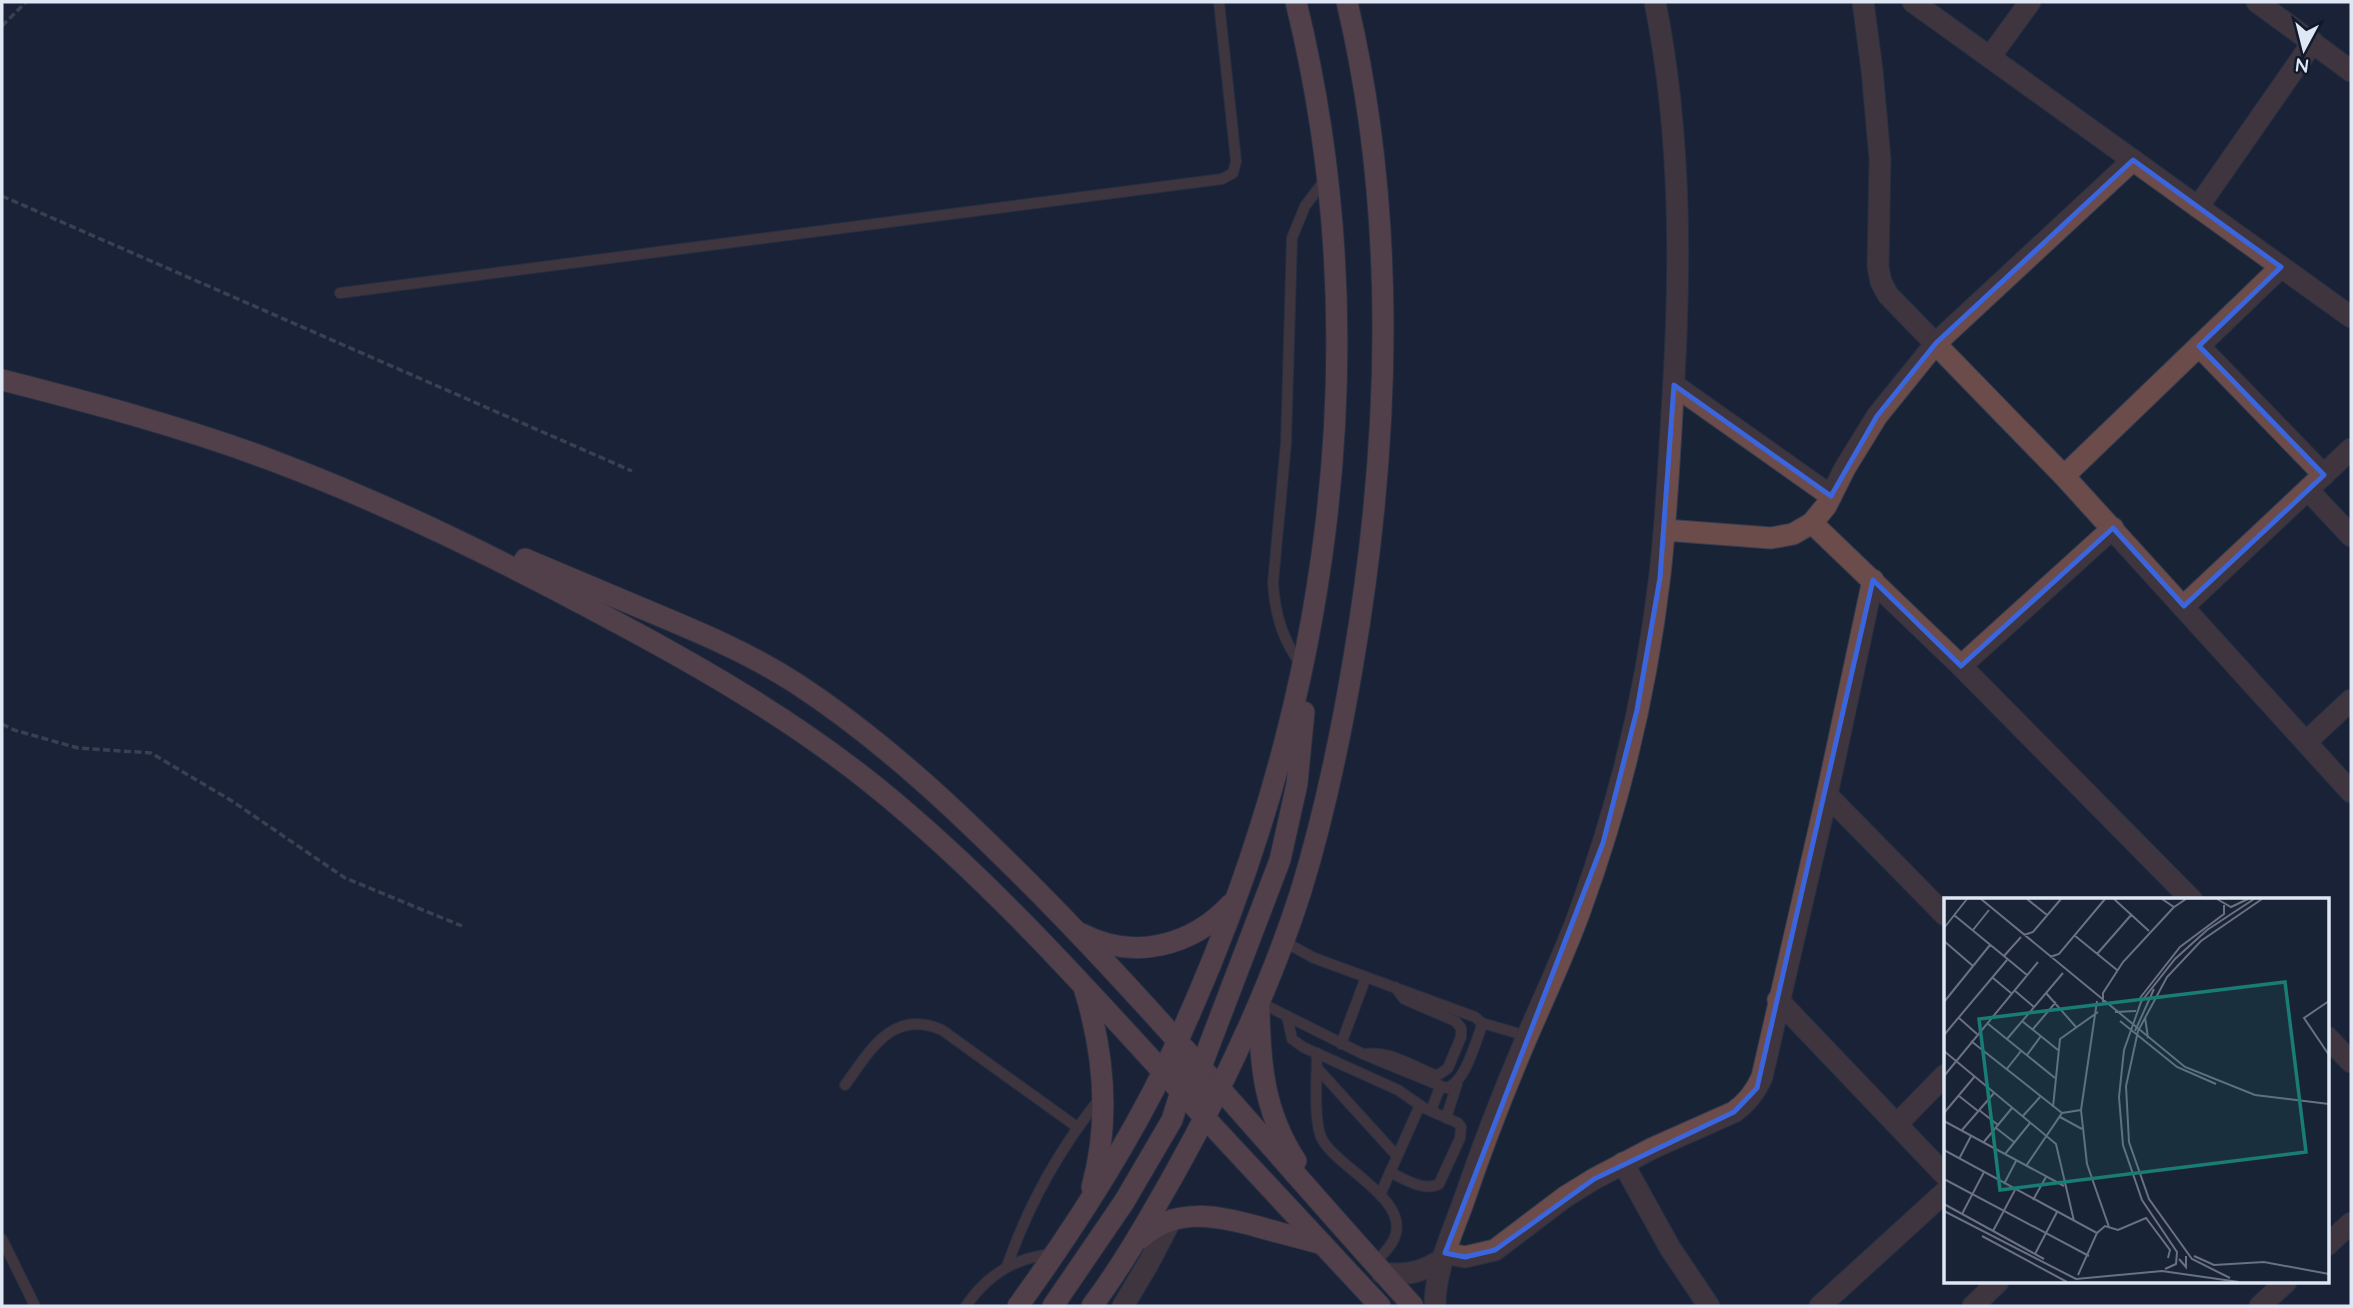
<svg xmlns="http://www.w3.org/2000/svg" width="2353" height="1308" viewBox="0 0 2353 1308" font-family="Quicksand,sans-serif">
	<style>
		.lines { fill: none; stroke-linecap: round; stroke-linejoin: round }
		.lane-casing { stroke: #353e51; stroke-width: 12 }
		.street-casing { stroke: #353e51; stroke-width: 23 }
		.secondary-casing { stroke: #353e51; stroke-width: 23 }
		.path { stroke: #5d6677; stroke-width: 3.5; stroke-dasharray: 7 3.5; stroke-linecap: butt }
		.lane { stroke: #6c4c4a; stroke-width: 10 }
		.street { stroke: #6c4c4a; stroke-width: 21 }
		.secondary { stroke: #95635f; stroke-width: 21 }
		.marked { fill: none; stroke: #3a65dc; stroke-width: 5; stroke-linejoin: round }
		.inset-road { fill: none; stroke: #697182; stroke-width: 2 }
		.view { fill: #197c75; fill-opacity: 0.15; stroke: #197c75; stroke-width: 3.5 }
		.inset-edge { fill: none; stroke: #e0e7f4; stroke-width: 3.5 }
	</style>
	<rect width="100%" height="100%" fill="#192336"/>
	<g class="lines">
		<g class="lane-casing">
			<g id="lane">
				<path d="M 340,293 L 1222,179 L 1233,173 L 1236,161 L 1219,2"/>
				<path d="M 1302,666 C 1283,641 1275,615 1273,583 L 1286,443 L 1292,238 L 1305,206 L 1324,181"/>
				<path d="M 1259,1002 L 1363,1054 L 1446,1088 C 1464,1084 1474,1047 1480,1031 L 1482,1023 L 1475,1017 L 1314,958 L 1283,941"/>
				<path d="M 1287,1016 L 1292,1039 L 1303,1047 L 1398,1090 L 1424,1108 L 1458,1123 L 1461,1127 L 1460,1138 L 1439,1184 C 1424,1192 1404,1179 1390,1172"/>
				<path d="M 1482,1023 L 1527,1036"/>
				<path d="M 1341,1044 L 1366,977"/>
				<path d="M 1317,1053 C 1317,1073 1313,1122 1322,1139 C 1337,1168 1412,1200 1394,1239 C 1390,1248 1381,1256 1374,1264"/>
				<path d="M 1366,1054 C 1389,1050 1414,1067 1435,1075 L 1440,1074 L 1448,1068 L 1461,1037 L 1461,1028 L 1455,1021 L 1404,999 L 1395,987"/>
				<path d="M 1317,1068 L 1397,1156"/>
				<path d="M 845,1085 C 870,1051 892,1008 942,1030 L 1077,1127"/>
				<path d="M 1431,1111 L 1440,1087"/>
				<path d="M 1446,1118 L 1457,1084"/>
				<path d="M 1380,1195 L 1420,1105"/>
				<path d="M 2,1239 L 35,1306"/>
				<path d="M 1007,1266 C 1029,1203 1059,1149 1101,1097"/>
				<path d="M 966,1306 C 987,1275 1015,1257 1053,1254"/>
			</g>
		</g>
		<g class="street-casing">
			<g id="street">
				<path d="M 1863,2 L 1872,70 L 1880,159 L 1878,267 L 1881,282 L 1888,295 L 2064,476 L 2351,792"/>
				<path d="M 1913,2 L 2351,317"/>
				<path d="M 2257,2 L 2351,71"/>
				<path d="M 1990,57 L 2030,2"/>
				<path d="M 2198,207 L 2313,42"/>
				<path d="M 2199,346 L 2324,475"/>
				<path d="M 1674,385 L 1831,496"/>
				<path d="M 2064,476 L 2281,267"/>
				<path d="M 2308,490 L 2351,536"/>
				<path d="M 1812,523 L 1961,666 L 2192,900"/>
				<path d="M 1665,530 L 1771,538 L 1793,534 L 1812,523 L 1826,506 L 1845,468 L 1877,416 L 1936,343 L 2133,160"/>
				<path d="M 2184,606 L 2351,449"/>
				<path d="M 1961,666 L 2113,528"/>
				<path d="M 2306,742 L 2351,700"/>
				<path d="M 1827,795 L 1945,915"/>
				<path d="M 1778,1000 L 1945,1175"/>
				<path d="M 2327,1037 L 2351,1062"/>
				<path d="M 1897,1124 L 1945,1075"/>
				<path d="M 1623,1163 L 1670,1248 L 1709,1306"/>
				<path d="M 2327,1245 L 2351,1223"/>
				<path d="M 1445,1253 L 1465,1257 L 1495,1250 L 1565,1197 L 1594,1179 L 1653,1148 L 1734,1112 C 1747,1103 1755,1093 1762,1077 L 1827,795 L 1873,580"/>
				<path d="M 1382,1273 C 1406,1276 1423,1272 1443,1259"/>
				<path d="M 1123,1306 L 1148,1264 L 1171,1220"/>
				<path d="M 1435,1306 C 1435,1270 1451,1236 1463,1203 C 1482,1147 1503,1093 1526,1039 C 1545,995 1565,953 1581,908 C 1620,801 1647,687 1660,574 C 1666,520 1669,466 1672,412 C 1681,275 1682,137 1655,2"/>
				<path d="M 1820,1306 L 1945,1192"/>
				<path d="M 1973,1306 L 1998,1282"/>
				<path d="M 2260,1306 L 2286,1282"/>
			</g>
		</g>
		<g class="secondary-casing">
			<g id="secondary">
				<path d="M 2,380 C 92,403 183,427 271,460 C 391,505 505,562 618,623 C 708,671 797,723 876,787 C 997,885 1101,1005 1206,1119 C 1264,1182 1322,1244 1380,1306"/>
				<path d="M 525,559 C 561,574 598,590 634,605 C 689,628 744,650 794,682 C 888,743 969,822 1048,902 C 1175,1032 1291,1172 1413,1306"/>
				<path d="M 1082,934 C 1134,961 1192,946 1231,904"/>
				<path d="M 1085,991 C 1104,1054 1110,1122 1092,1187"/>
				<path d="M 1259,1008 C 1260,1065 1264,1112 1296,1161"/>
				<path d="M 1205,1116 L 1199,1088 L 1201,1067 L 1280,860 L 1297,784 L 1304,712"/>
				<path d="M 1141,1238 C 1176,1206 1218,1216 1259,1227 C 1280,1233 1301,1238 1322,1244"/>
				<path d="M 1018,1306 C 1078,1223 1135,1135 1178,1040 C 1327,715 1382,353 1296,2"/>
				<path d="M 1053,1306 L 1124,1202 L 1172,1120 L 1181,1091 L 1183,1074 L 1178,1041"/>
				<path d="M 1092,1306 C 1122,1266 1147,1222 1172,1178 C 1223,1087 1269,991 1301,891 C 1324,816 1340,740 1353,663 C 1390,446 1398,218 1347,2"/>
			</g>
		</g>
		<g class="path">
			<path d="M 2,26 L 26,2"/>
			<path d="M 2,196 L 632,471"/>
			<path d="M 2,724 L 14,730 L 78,748 L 151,753 L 232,801 L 345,878 L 462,926"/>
		</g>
		<use href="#lane" class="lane"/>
		<use href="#street" class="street"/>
		<use href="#secondary" class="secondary"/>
	</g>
	<path d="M0 0H2353V1308H0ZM 2133,160 L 2281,267 L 2199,346 L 2324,475 L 2184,606 L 2113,528 L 1961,666 L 1873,580 L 1757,1088 L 1734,1112 L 1594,1179 L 1495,1250 L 1465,1257 L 1445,1253 L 1603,843 L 1637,710 L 1660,578 L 1674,385 L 1831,496 L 1877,416 L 1936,343 Z" fill="#192336" fill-opacity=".55" fill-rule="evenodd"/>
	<path class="marked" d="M 2133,160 L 2281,267 L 2199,346 L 2324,475 L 2184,606 L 2113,528 L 1961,666 L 1873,580 L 1757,1088 L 1734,1112 L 1594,1179 L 1495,1250 L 1465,1257 L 1445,1253 L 1603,843 L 1637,710 L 1660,578 L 1674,385 L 1831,496 L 1877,416 L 1936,343 Z"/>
	<g transform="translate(1944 898)">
		<rect width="385" height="385" fill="#192336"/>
		<path class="inset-road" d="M 37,1 L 241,169 L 311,197 L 385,206M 83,1 L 103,17M 170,1 L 205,33M 218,1 L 230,9 L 242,1M 273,1 L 287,9 L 304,1M 10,17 L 83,77M 0,30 L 23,1M 29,32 L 45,12M 80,37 L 89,34 L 117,1M 130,37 L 173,72M 0,43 L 29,68M 153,56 L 188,16M 60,58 L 77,39M 106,59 L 115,56 L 161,1M 49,80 L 67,95M 70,92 L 90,109M 102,95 L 132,129M 196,100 L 236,49 L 280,16 L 280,7M 153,103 L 137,212 L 143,266 L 165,329M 385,103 L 360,120 L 385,157M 0,104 L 46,47M 159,104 L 159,95 L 179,64 L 230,9M 171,114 L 192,113M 201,119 L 204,140M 15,120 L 33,136M 78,123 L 114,152M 176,123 L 233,169 L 272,186M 43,125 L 111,180M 89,131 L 112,104M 191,133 L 210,91M 0,137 L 63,62M 63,141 L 119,75M 27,143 L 118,215M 0,153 L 112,246 L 130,323M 83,157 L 97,138M 62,172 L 77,153M 0,178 L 94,64M 15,198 L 34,213M 109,209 L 116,141 L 154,114M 35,212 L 54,227M 0,215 L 31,178M 78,219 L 96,199M 116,219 L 138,231M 0,223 L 120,288M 52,230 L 70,244M 18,232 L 50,195M 39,245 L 68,210M 0,252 L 153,335 L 134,377M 61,256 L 86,225M 15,261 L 27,238M 82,268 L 118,215 L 137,212M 0,281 L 145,358M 60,286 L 72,263M 89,302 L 102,279M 0,306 L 100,361M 0,313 L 132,381 L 218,373 L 295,384M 18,316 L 40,274M 49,333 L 71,292M 153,335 L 161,328 L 174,332 L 202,320 L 226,352 L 224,360M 38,338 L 123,384M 91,356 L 113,314M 250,358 L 270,367 L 320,364 L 385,376M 235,361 L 242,369 L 242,358M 221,371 L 232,366 L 233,354 L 198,302 L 179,247 L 175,199 L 180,152 L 197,104 L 231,61 L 263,32 L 310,1M 286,380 L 248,361 L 205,301 L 185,244 L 182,188 L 194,133 L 223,79 L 257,43 L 318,1"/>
		<path class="view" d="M 341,84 L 362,254 L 56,292 L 35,121 Z"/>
		<rect width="385" height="385" class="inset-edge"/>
	</g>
	<rect width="2353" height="1308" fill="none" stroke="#e0e7f4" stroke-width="7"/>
	<g transform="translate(2304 49) rotate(187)" stroke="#0f192c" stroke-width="5" paint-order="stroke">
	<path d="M0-5L12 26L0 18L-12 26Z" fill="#e0e7f4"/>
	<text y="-10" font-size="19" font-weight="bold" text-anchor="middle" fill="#e0e7f4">N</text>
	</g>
</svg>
